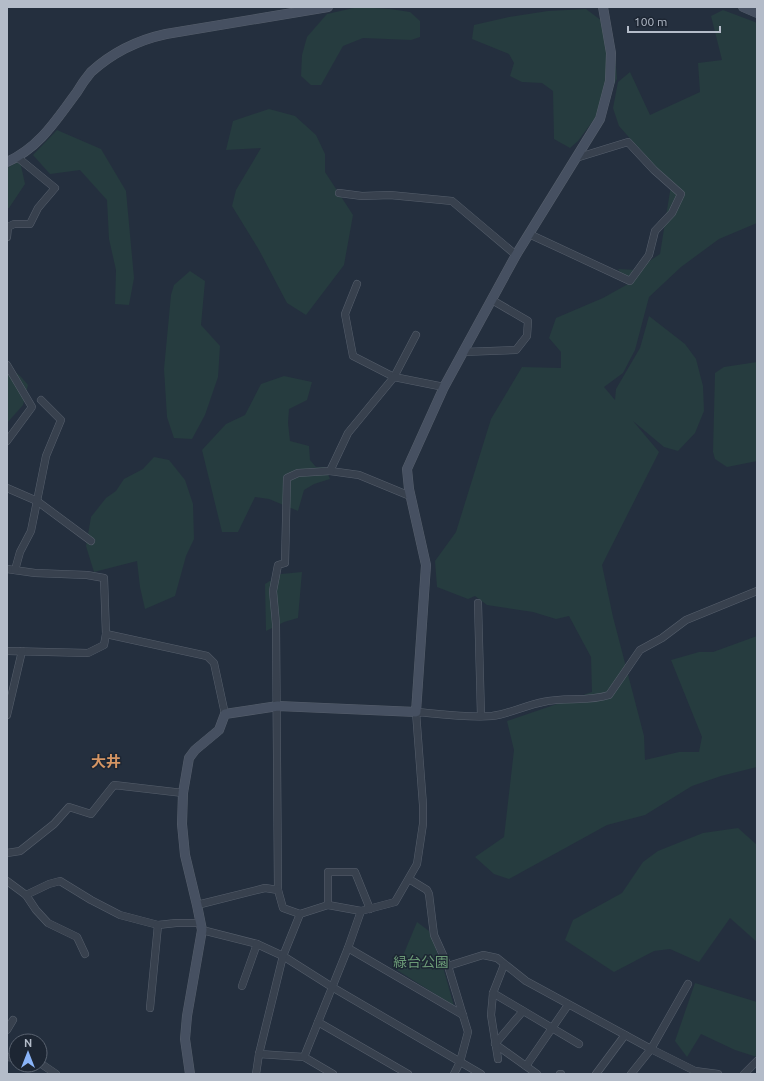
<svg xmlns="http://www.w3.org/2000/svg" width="764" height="1081" viewBox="0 0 764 1081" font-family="Ubuntu,'Noto Sans JP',sans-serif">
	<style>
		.green { fill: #263c3f }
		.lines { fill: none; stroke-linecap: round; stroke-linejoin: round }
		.street-casing { stroke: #565f6c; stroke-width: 8 }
		.secondary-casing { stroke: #565f6c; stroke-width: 10 }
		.street { stroke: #38414e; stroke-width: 7 }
		.secondary { stroke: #465061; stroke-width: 9 }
		.labels { text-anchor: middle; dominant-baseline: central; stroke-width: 3; stroke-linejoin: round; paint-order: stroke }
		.park-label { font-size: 14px; fill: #6b9a76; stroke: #1d2633 }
		.neighbourhood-label { font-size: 15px; font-weight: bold; fill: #d59563; stroke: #1d2633 }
	</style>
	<rect width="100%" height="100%" fill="#242f3e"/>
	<g class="green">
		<path d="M 358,7 L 390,9 L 410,12 L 420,21 L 420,37 L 411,40 L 363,38 L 343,46 L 321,85 L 311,85 L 301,76 L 302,55 L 307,37 L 313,30 L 327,14 Z"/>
		<path d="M 586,9 L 602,21 L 614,44 L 617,79 L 598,114 L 578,141 L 570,148 L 554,139 L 553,91 L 542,83 L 522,82 L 510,76 L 514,63 L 509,54 L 472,39 L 474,25 L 509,17 L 548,11 Z"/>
		<path d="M 723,10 L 755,22 L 757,24 L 757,223 L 719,239 L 681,267 L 649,297 L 635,350 L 623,373 L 604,387 L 615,400 L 616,389 L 640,348 L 649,316 L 685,344 L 696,359 L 703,386 L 704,411 L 695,433 L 678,451 L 664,447 L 633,421 L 659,452 L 602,565 L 613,617 L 644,736 L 645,760 L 679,752 L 699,752 L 702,737 L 671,660 L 699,652 L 713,652 L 757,636 L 757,767 L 721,776 L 692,786 L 645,815 L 607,825 L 509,879 L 494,874 L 475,857 L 504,837 L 514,750 L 507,721 L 592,692 L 591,657 L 569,616 L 556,619 L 533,612 L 487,605 L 475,596 L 468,599 L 437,587 L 435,561 L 456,532 L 491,419 L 522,367 L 561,368 L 561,352 L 549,338 L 556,318 L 603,298 L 628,284 L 618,269 L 636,270 L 660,254 L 671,185 L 619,126 L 613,108 L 618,82 L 630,72 L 650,115 L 700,92 L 698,63 L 722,60 L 711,16 Z"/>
		<path d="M 269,109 L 295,116 L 316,135 L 325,154 L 325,172 L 353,215 L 344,265 L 306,315 L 287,303 L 259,250 L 232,206 L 236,190 L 261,148 L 226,150 L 233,121 Z"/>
		<path d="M 57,130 L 101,149 L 126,191 L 134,278 L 129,305 L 115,304 L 116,270 L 109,239 L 107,200 L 80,170 L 50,174 L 33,155 Z"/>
		<path d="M 20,161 L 25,184 L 9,208 L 7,208 L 7,168 Z"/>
		<path d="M 190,271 L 205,281 L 201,325 L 220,346 L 218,377 L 205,415 L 192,439 L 174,438 L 167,417 L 164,369 L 171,295 L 174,285 Z"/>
		<path d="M 757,362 L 757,461 L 727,467 L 715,459 L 713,452 L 715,373 L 724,367 Z"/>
		<path d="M 7,370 C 17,370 22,378 28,385 L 23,405 L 7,423 Z"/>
		<path d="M 284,376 L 312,382 L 307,400 L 289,409 L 288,423 L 290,441 L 309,446 L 310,460 L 316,467 L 325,467 L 330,479 L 314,484 L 304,490 L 298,511 L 269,499 L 255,497 L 238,532 L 222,532 L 202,450 L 226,424 L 245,415 L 261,384 Z"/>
		<path d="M 154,457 L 169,460 L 185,480 L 193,504 L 194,539 L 186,556 L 175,596 L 145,609 L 140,587 L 137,561 L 94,572 L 86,546 L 91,517 L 106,498 L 116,491 L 124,479 L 143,469 Z"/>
		<path d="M 302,572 L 298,618 L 284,622 L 266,631 L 265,584 L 281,574 Z"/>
		<path d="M 738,828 L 757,845 L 757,942 L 730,918 L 699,962 L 670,949 L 654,951 L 614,972 L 565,940 L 573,920 L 622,893 L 643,862 L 658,851 L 703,833 Z"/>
		<path d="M 417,922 L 429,931 L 443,967 L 454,1006 L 397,970 Z"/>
		<path d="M 695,983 L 757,1002 L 757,1057 L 735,1050 L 701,1034 L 687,1057 L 675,1041 Z"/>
	</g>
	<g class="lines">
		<g class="street-casing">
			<g id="street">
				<path d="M 339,193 L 362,196 L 390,195 L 452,201 L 516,255"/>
				<path d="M 529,234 L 630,281 L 649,255 L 655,231 L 672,213 L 681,194 L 654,170 L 628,142 L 576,158"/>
				<path d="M 7,237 L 8,227 L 14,224 L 30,224 L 38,208 L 55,188 L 17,157"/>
				<path d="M 357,284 L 345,314 L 353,356 L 394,377 L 416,335"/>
				<path d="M 463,352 L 516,350 L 527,336 L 528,321 L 492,300"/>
				<path d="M 7,365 L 32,407 L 7,441"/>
				<path d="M 330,471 L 359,475 L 410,496"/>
				<path d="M 7,488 L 37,501 L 91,541"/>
				<path d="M 7,569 L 35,573 L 87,575 L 104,578 L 106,634 L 207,656 L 214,663 L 225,714"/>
				<path d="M 15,570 L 20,552 L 31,531 L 46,456 L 61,420 L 41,400"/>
				<path d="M 478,603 L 481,716"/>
				<path d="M 7,651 L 88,653 L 104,645 L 106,634"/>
				<path d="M 7,715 L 22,651"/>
				<path d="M 7,853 L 20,851 L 54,824 L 69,807 L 91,814 L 114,785 L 183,793"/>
				<path d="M 409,879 L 427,890 L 429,894 L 434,935 L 448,966 L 468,1032 L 460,1062 L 454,1074"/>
				<path d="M 7,881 L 26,895 L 49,884 L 60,881 L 91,900 L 120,915 L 158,925 L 176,923 L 199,923"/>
				<path d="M 278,890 L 276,624 L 273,591 L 278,565 L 285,563 L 287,478 L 298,473 L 330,471 L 348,433 L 394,377 L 444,387"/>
				<path d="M 26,895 L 36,910 L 48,923 L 77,937 L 85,954"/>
				<path d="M 197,905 L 265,888 L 278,890 L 283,908 L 300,914"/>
				<path d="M 328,905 L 328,872 L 355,872 L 370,909"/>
				<path d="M 202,930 L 257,944 L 283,956 L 332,987 L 481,1074"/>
				<path d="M 348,948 L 463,1015"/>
				<path d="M 448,966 L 483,955 L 497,958 L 526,981 L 651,1049 L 695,1071 L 718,1074"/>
				<path d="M 242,986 L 257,944"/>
				<path d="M 493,993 L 579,1044"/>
				<path d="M 150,1008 L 158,925"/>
				<path d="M 523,1011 L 495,1044 L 537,1074"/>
				<path d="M 318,1022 L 408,1074"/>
				<path d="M 7,1030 L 13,1020"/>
				<path d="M 259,1054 L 304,1057 L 333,1074"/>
				<path d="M 7,1057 L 16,1058"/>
				<path d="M 304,1057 L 348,948 L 361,911"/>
				<path d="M 498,1059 L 491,1015 L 493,993 L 504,965"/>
				<path d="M 40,1063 L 56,1074"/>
				<path d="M 526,1066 L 568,1005"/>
				<path d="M 256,1074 L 259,1054 L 283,956 L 300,914 L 328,905 L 361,911 L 395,902 L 417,864 L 423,824 L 423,805 L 416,712 C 440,714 468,718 492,716 C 509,714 526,705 543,702 C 565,697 588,702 609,695 L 640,650 L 662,638 L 686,620 L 757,591"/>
				<path d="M 560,1074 L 561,1074"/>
				<path d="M 596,1074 L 625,1035"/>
				<path d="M 631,1074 L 651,1049 L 688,984"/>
				<path d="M 744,1074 L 757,1061"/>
			</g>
		</g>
		<g class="secondary-casing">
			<g id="secondary">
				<path d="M 743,7 L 757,13"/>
				<path d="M 7,162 C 40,147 56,120 77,92 C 81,85 86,78 91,72 C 113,52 138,40 166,34 L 328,7"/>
				<path d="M 190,1074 L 185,1039 L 187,1016 L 202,930 L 197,905 L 185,855 L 182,824 L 183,793 L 189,758 L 195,750 L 219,730 L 225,714 L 278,706 L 416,712 L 426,565 L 409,489 L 407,469 L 444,387 L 516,255 L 600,119 L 610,81 L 611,53 L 603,7"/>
			</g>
		</g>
		<use href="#street" class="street"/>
		<use href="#secondary" class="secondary"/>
	</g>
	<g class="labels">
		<g class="park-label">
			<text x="421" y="962">緑台公園</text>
		</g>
		<g class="neighbourhood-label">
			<text x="106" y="761">大井</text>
		</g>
	</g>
	<rect width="764" height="1081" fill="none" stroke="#b4bcc9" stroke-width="16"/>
	<g transform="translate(28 1053)"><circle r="19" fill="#1d2633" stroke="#59626f"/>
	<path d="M0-3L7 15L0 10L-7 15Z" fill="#8ab4f8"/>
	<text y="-6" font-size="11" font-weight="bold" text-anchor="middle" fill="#b4bcc9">N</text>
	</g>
	<path d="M628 26v6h92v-6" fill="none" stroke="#b4bcc9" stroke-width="2"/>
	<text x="634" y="26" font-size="12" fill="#b4bcc9" stroke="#1d2633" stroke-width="3" paint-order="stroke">100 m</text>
</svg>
